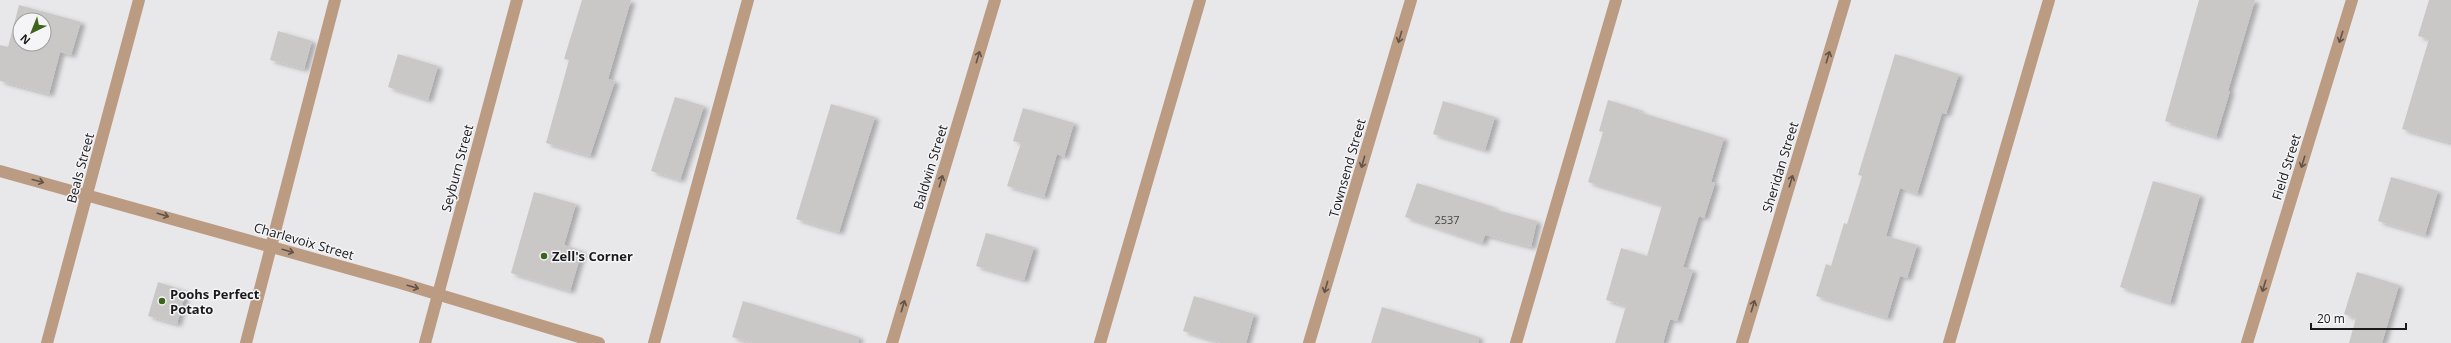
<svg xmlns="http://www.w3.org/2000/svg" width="2451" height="343" viewBox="0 0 2451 343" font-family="'Open Sans',sans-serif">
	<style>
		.building { fill: #cac7c7; fill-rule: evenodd; filter: url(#shadow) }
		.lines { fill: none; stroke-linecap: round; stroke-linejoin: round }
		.minor { stroke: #bb9b82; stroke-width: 12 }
		.oneway { stroke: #625449 }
		.poi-dot { fill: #3e631b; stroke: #f5f5f8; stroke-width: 1.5 }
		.labels { text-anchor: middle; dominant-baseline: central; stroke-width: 3; stroke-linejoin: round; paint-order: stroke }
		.number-label { font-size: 11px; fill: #464546 }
		.street-label { font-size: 13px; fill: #1a1a1b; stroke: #f5f5f8 }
		.poi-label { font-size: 13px; font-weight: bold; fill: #1a1a1b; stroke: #f5f5f8; text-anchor: start }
	</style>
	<defs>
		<filter id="shadow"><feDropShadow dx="4.5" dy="2.5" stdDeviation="2" flood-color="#0004"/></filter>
	</defs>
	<rect width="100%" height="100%" fill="#e8e8eb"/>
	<g class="building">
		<path d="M 582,0 L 631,0 L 608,79 L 615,81 L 590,156 L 546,143 L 569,60 L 564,59 Z"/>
		<path d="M 2199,0 L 2255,0 L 2228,91 L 2230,91 L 2216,137 L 2165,121 Z"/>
		<path d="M 2429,0 L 2451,0 L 2451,143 L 2402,129 L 2429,39 L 2418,36 Z"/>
		<path d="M 19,5 L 81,22 L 71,55 L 60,52 L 49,94 L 0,81 L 0,45 L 8,47 ZM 20,20 L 44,20 L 44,44 L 20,44 Z"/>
		<path d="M 278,31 L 312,41 L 304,69 L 270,60 Z"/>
		<path d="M 398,54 L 438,66 L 428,100 L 388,87 Z"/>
		<path d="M 1895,54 L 1959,74 L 1946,114 L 1942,113 L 1917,194 L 1900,188 L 1886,236 L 1917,245 L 1907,278 L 1900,276 L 1887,318 L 1816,296 L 1826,264 L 1831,266 L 1844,223 L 1847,224 L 1862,176 L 1858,175 Z"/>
		<path d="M 675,97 L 704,106 L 680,180 L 651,171 Z"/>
		<path d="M 1608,100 L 1640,110 L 1639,112 L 1724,138 L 1711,182 L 1715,183 L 1704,218 L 1699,216 L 1683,267 L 1693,270 L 1677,321 L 1670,319 L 1663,343 L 1615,343 L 1626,306 L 1606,300 L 1621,248 L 1647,256 L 1662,205 L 1588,182 L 1603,132 L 1599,131 Z"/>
		<path d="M 1443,101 L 1495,117 L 1485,150 L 1433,134 Z"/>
		<path d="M 831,104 L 875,117 L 839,232 L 796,219 Z"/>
		<path d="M 1023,108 L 1074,123 L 1064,157 L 1057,154 L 1044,197 L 1007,186 L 1021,143 L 1013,141 Z"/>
		<path d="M 2391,177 L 2438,191 L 2425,235 L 2378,221 Z"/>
		<path d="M 2153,181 L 2200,195 L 2170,303 L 2120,287 Z"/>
		<path d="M 1417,183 L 1494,207 L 1493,209 L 1537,221 L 1531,247 L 1485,235 L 1482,243 L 1405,217 Z"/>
		<path d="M 534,192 L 576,204 L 564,245 L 582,251 L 570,291 L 511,273 Z"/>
		<path d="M 986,233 L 1034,247 L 1024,280 L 976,266 Z"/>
		<path d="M 2357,272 L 2399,285 L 2382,343 L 2349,343 L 2356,318 L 2344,314 Z"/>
		<path d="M 158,282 L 186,291 L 177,324 L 148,316 Z"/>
		<path d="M 1194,296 L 1254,314 L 1246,343 L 1221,343 L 1183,331 Z"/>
		<path d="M 743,301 L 859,337 L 858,343 L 752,343 L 732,337 Z"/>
		<path d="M 1382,307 L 1479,337 L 1478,343 L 1371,343 Z"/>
	</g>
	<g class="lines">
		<g class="minor">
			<path d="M 0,171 L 397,282 L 599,343"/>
			<path d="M 47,343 L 139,0"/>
			<path d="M 246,343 L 335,0"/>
			<path d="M 425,343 L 517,0"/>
			<path d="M 654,343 L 748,0"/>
			<path d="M 892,343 L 995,0"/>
			<path d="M 1100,343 L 1200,0"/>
			<path d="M 1309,343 L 1411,0"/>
			<path d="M 1516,343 L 1616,0"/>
			<path d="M 1742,343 L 1845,0"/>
			<path d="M 1949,343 L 2049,0"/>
			<path d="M 2247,343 L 2352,0"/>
		</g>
	</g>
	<defs><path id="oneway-shaft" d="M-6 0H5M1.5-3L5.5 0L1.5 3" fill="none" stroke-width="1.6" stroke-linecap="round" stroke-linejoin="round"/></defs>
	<g class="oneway">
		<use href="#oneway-shaft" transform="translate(1400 37) rotate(106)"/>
		<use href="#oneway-shaft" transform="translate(2341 37) rotate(107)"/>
		<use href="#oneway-shaft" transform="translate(978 57) rotate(-73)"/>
		<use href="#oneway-shaft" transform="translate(1828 57) rotate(-73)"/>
		<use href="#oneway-shaft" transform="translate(1363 162) rotate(106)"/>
		<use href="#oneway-shaft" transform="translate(2303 162) rotate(107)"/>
		<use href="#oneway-shaft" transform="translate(38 181) rotate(15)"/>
		<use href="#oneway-shaft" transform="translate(941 181) rotate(-73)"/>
		<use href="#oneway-shaft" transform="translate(1791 181) rotate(-73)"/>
		<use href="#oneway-shaft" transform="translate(163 215) rotate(16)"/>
		<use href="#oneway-shaft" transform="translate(288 251) rotate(16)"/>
		<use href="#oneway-shaft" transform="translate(2264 286) rotate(107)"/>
		<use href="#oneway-shaft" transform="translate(413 287) rotate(16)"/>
		<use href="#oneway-shaft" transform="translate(1326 287) rotate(106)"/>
		<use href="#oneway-shaft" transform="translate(903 306) rotate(-73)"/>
		<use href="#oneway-shaft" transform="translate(1753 306) rotate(-73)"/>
	</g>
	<g class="poi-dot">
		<circle cx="544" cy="256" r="4"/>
		<circle cx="162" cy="301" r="4"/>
	</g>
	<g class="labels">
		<g class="number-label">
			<text x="1447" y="219">2537</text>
		</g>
		<g class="street-label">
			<text transform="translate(930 167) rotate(-73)">Baldwin Street</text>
			<text transform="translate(1780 167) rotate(-73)">Sheridan Street</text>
			<text transform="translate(2286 167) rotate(-73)">Field Street</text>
			<text transform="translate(80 168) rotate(-75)">Beals Street</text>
			<text transform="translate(457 168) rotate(-75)">Seyburn Street</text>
			<text transform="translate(1347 168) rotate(-74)">Townsend Street</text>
			<text transform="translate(304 241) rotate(16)">Charlevoix Street</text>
		</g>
		<g class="poi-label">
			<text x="552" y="256">Zell's Corner</text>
			<text x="170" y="294">Poohs Perfect<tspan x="170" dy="15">Potato</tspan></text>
		</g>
	</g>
	<g transform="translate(32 32) rotate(223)"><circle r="19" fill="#f5f5f8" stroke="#9d9da0"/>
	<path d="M0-3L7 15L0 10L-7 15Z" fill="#3e631b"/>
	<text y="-6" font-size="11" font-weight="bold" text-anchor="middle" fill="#1a1a1b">N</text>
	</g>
	<path d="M2311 323v6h95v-6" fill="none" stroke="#1a1a1b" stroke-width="2"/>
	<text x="2317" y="323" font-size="12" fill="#1a1a1b" stroke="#f5f5f8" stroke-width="3" paint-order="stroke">20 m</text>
</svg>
